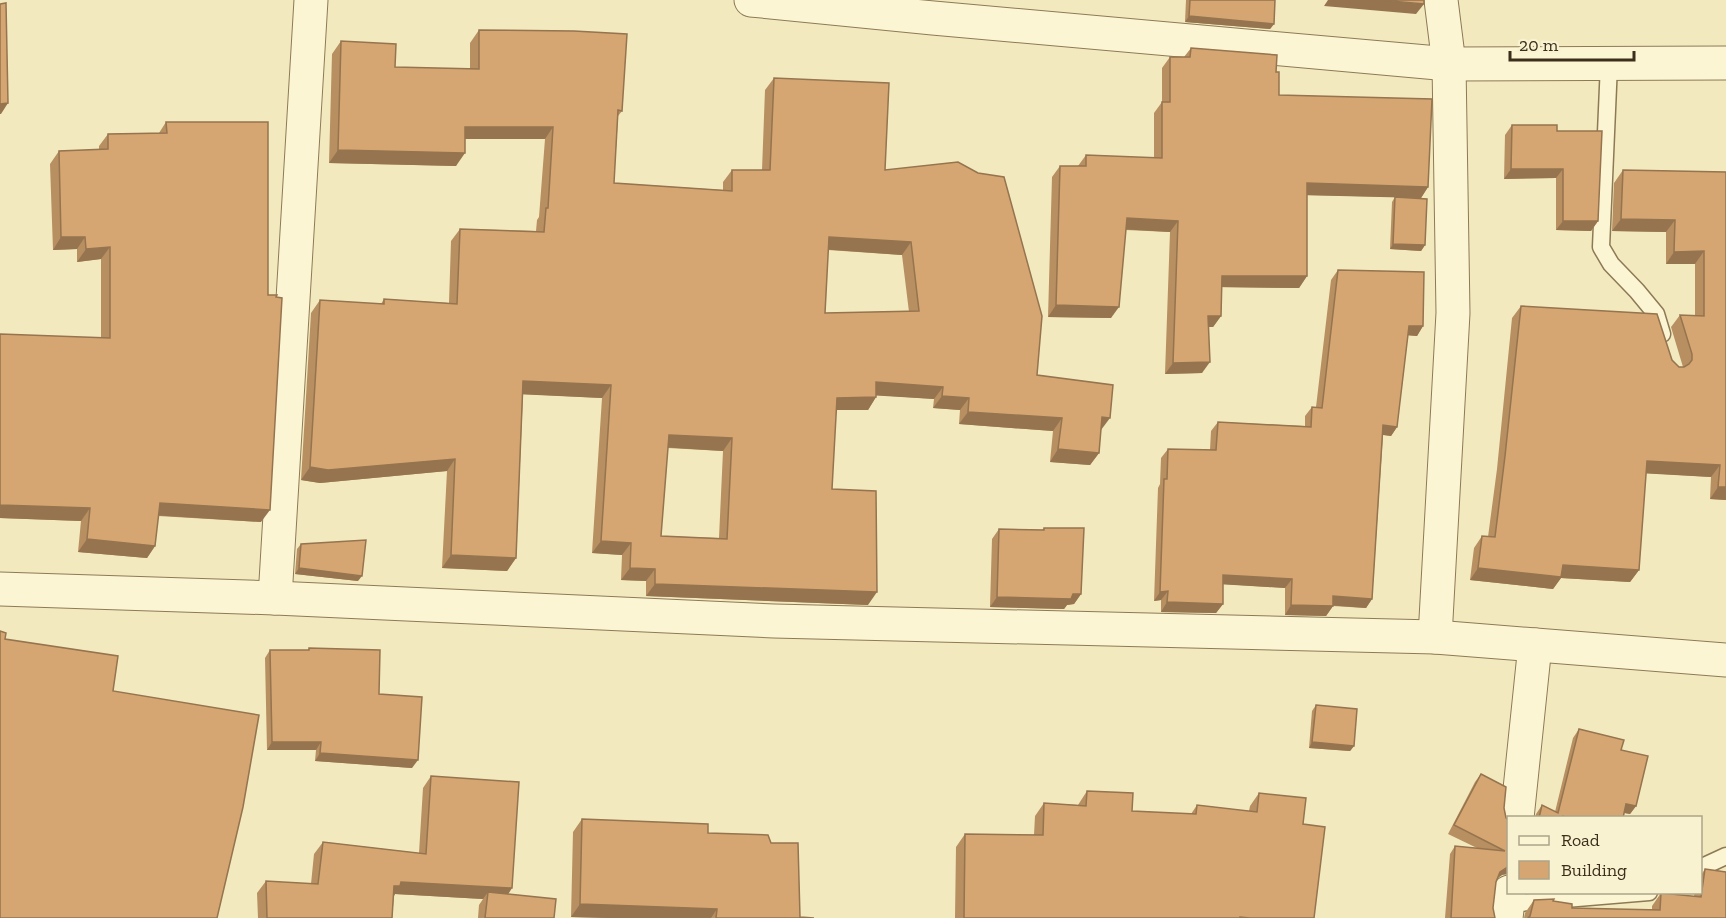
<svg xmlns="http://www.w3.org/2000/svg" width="1726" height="918" viewBox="0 0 1726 918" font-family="'Zilla Slab',serif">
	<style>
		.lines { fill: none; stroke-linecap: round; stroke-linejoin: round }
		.service-casing { stroke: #8d7a55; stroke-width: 19 }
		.minor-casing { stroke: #8d7a55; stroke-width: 35 }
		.service { stroke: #fcf5d3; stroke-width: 16 }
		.minor { stroke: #fcf5d3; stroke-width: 33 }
		.wall { fill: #b78f61; fill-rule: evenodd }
		.shaded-wall { fill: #95744f }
		.building { fill: #d5a671; stroke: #95744f; stroke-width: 1.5; fill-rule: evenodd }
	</style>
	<rect width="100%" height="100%" fill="#f2e9bf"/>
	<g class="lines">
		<g class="service-casing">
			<g id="service">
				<path d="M 1609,64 L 1601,247 L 1611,264 L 1637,291 L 1656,314 L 1662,334"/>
				<path d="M 1700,868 L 1726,856"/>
				<path d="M 1507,904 L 1649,892"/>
			</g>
		</g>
		<g class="minor-casing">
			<g id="minor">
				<path d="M 751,0 L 933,18 L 1449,64 L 1726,63"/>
				<path d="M 0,589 L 275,598 L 774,621 L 1435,637 L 1726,660"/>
				<path d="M 275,598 L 311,0"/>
				<path d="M 1435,637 L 1453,313 L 1449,64 L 1441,0"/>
				<path d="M 1517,818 L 1535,645"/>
				<path d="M 1506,918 L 1509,892"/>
			</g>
		</g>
		<use href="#service" class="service"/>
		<use href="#minor" class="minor"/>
	</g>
	<g class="wall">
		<path d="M 1186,0 L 1275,0 L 1274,24 L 1270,29 L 1185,22 Z"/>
		<path d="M 479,30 L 622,111 L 618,116 L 614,183 L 723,190 L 723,182 L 732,170 L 762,170 L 765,90 L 774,78 L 885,170 L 1037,375 L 1101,430 L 1099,453 L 1090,465 L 1050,462 L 1053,431 L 959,424 L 960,410 L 933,408 L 934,399 L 876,395 L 876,397 L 868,410 L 836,410 L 832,489 L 868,605 L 646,596 L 646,581 L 621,580 L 622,555 L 592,553 L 602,398 L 523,394 L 516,558 L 507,571 L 442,568 L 447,471 L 320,483 L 301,480 L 311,313 L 320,300 L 381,304 L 384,299 L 449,303 L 451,241 L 460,229 L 536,231 L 537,220 L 539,217 L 545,139 L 465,139 L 456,166 L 329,163 L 332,54 L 341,41 L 395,67 L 470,69 L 470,43 ZM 828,250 L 902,255 L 909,312 L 825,313 ZM 668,448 L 723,451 L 719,538 L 661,536 Z"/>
		<path d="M 1191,48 L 1276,72 L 1279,95 L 1428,187 L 1421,198 L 1425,245 L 1421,251 L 1390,249 L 1392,202 L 1395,197 L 1307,195 L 1307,276 L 1299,288 L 1221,287 L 1221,316 L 1213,327 L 1208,327 L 1202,373 L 1165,374 L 1170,232 L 1126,230 L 1111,318 L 1048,317 L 1052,177 L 1060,166 L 1078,166 L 1086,155 L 1154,158 L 1154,113 L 1162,102 L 1162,68 L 1170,57 L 1184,57 Z"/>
		<path d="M 166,122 L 261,522 L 158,516 L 155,546 L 147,558 L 78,552 L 81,521 L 0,518 L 0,334 L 101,338 L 101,259 L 77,262 L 77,249 L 53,250 L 50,164 L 59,151 L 99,150 L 99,146 L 108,134 L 159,133 Z"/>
		<path d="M 1512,125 L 1557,131 L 1598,221 L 1591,231 L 1556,230 L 1556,178 L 1504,179 L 1505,135 Z"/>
		<path d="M 1623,170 L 1726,172 L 1726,500 L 1710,499 L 1711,477 L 1646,473 L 1639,570 L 1630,582 L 1561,578 L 1553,589 L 1470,580 L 1474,548 L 1482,536 L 1488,537 L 1497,469 L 1512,318 L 1521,306 L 1672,360 L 1679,367 L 1683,367 L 1671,327 L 1680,315 L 1695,316 L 1695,264 L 1666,264 L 1666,232 L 1612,231 L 1614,183 Z"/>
		<path d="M 1338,270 L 1423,326 L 1417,336 L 1408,335 L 1397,427 L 1391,436 L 1383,435 L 1372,599 L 1366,608 L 1333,606 L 1326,616 L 1285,615 L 1285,588 L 1223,584 L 1223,604 L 1216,613 L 1161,612 L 1161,600 L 1154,601 L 1158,488 L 1160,484 L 1161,458 L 1168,449 L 1210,450 L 1211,431 L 1218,422 L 1305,426 L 1305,416 L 1312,407 L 1316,407 L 1331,280 Z"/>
		<path d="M 1044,528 L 1081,594 L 1074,604 L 1067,605 L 1064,609 L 990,607 L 992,539 L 999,529 L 1042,530 Z"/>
		<path d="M 301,544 L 358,581 L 295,574 L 297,549 Z"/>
		<path d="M 309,648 L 379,694 L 412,768 L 315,761 L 316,750 L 267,750 L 265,658 L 270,650 L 308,650 Z"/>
		<path d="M 1316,705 L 1354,746 L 1350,751 L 1309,748 L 1312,711 Z"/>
		<path d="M 1579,729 L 1621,750 L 1636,806 L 1630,814 L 1624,813 L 1623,818 L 1535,818 L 1536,814 L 1542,805 L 1555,812 L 1573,738 Z"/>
		<path d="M 1481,774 L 1504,808 L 1506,818 L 1502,875 L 1498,878 L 1496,882 L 1493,908 L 1495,918 L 1445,918 L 1450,854 L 1455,846 L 1477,848 L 1448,834 L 1475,782 Z"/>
		<path d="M 431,776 L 508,894 L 554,918 L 478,918 L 479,905 L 483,899 L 395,894 L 394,896 L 392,918 L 258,918 L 257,893 L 266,881 L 311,884 L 314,854 L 323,842 L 419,853 L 423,788 Z"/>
		<path d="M 1087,791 L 1132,811 L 1191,814 L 1197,805 L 1249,811 L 1250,806 L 1259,793 L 1303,824 L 1314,918 L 955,918 L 956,847 L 965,834 L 1034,835 L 1035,816 L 1044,803 L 1078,805 Z"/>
		<path d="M 582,819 L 708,833 L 800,917 L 814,918 L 608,918 L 571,917 L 573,832 Z"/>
		<path d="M 1705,869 L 1726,918 L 1524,918 L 1525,913 L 1534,900 L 1553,901 L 1572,908 L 1652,910 L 1652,906 L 1661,893 L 1694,896 L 1695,892 L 1701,892 L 1701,875 Z"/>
	</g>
	<g class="shaded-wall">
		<path d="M 1328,0 L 1380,0 L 1424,4 L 1416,14 L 1324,6 Z"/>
		<path d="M 1189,16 L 1274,24 L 1270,29 L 1185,22 Z"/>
		<path d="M 8,103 L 1,114 L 0,114 L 0,104 Z"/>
		<path d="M 465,127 L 553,127 L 545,139 L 457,139 Z"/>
		<path d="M 338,150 L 465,153 L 456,166 L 329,163 Z"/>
		<path d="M 1511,169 L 1563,169 L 1556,178 L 1504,179 Z"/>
		<path d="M 1307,183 L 1428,187 L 1421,198 L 1299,195 Z"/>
		<path d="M 1127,218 L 1178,221 L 1170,232 L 1119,229 Z"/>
		<path d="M 1621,219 L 1675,220 L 1666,232 L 1612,231 Z"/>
		<path d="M 1563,221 L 1598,221 L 1591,231 L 1556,230 Z"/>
		<path d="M 61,237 L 85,237 L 77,249 L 53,250 Z"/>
		<path d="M 829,237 L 911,242 L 902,255 L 820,249 Z"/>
		<path d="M 1393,244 L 1425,245 L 1421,251 L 1390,249 Z"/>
		<path d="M 110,247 L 101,259 L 77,262 L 86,249 Z"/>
		<path d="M 1704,251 L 1695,264 L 1666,264 L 1674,252 Z"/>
		<path d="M 1222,276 L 1307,276 L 1299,288 L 1214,287 Z"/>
		<path d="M 1056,305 L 1119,307 L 1111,318 L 1048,317 Z"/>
		<path d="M 1208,316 L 1221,316 L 1213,327 L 1200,327 Z"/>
		<path d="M 1409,326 L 1423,326 L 1417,336 L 1403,335 Z"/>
		<path d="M 1210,362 L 1202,373 L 1165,374 L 1173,363 Z"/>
		<path d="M 523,381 L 611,385 L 602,398 L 515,394 Z"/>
		<path d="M 876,382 L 943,387 L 934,399 L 868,395 Z"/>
		<path d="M 942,396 L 969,398 L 960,410 L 933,408 Z"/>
		<path d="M 876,397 L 868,410 L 828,410 L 837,398 Z"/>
		<path d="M 968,412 L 1062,418 L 1053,431 L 959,424 Z"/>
		<path d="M 1102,417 L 1110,418 L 1101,430 L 1093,429 Z"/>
		<path d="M 1383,425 L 1397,427 L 1391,436 L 1377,434 Z"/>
		<path d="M 669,435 L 732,438 L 723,451 L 660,447 Z"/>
		<path d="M 1058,449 L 1099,453 L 1090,465 L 1050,462 Z"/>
		<path d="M 455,459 L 447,471 L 320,483 L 301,480 L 310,467 Z"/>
		<path d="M 1647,461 L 1720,465 L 1711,477 L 1638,473 Z"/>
		<path d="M 1718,487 L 1726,487 L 1726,500 L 1710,499 Z"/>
		<path d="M 160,503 L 270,510 L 261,522 L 151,515 Z"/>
		<path d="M 0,505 L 90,508 L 81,521 L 0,518 Z"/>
		<path d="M 87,539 L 155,546 L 147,558 L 78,552 Z"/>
		<path d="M 601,541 L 631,543 L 622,555 L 592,553 Z"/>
		<path d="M 451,555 L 516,558 L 507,571 L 442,568 Z"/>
		<path d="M 1563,565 L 1639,570 L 1630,582 L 1561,578 L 1553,589 L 1470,580 L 1478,568 Z"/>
		<path d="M 299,568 L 362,576 L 358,581 L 295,574 Z"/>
		<path d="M 630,568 L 655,569 L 646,581 L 621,580 Z"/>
		<path d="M 1223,575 L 1292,579 L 1285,588 L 1217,584 Z"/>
		<path d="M 655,584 L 877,592 L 868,605 L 646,596 Z"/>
		<path d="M 1168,591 L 1161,600 L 1154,601 L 1160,592 Z"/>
		<path d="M 1081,594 L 1074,604 L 1067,605 L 1064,609 L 990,607 L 997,597 Z"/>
		<path d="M 1333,596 L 1372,599 L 1366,608 L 1326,605 Z"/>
		<path d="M 1167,602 L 1223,604 L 1216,613 L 1161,612 Z"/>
		<path d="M 1291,605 L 1333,606 L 1326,616 L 1285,615 Z"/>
		<path d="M 272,742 L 321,742 L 316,750 L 267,750 Z"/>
		<path d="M 1312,742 L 1354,746 L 1350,751 L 1309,748 Z"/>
		<path d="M 320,753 L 418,760 L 412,768 L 315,761 Z"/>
		<path d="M 1626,804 L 1636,806 L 1630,814 L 1620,812 Z"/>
		<path d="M 1509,866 L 1509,874 L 1502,875 L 1494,880 L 1500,872 Z"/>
		<path d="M 401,882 L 512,888 L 504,901 L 488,892 L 483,899 L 395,894 L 392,899 L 394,886 Z"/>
		<path d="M 580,904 L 717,909 L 711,918 L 608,918 L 571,917 Z"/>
	</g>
	<g class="building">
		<path d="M 1190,0 L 1275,0 L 1274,24 L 1189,16 Z"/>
		<path d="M 1380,0 L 1424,0 L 1424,4 Z"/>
		<path d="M 6,3 L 8,103 L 0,104 L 0,4 Z"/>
		<path d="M 479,30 L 574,31 L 627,34 L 622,111 L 618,110 L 614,183 L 732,191 L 732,170 L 770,170 L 774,78 L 889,83 L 885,170 L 958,162 L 978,173 L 1004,177 L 1042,316 L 1037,375 L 1113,385 L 1110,418 L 1102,417 L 1099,453 L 1058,449 L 1062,418 L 968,412 L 969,398 L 942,396 L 943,387 L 876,382 L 876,397 L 837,398 L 832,489 L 876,491 L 877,592 L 655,584 L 655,569 L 630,568 L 631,543 L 601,541 L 611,385 L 523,381 L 516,558 L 451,555 L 455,459 L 328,470 L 310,467 L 320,300 L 384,304 L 384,299 L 457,304 L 460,229 L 544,232 L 546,208 L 548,208 L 553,127 L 465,127 L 465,153 L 338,150 L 341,41 L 396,44 L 395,67 L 479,69 ZM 829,237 L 911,242 L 919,311 L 825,313 ZM 669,435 L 732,438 L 727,539 L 661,536 Z"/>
		<path d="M 1191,48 L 1277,55 L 1276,72 L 1279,72 L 1279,95 L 1432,99 L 1428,187 L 1307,183 L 1307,276 L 1222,276 L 1221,316 L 1208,316 L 1210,362 L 1173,363 L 1178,221 L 1127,218 L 1119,307 L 1056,305 L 1060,166 L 1086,166 L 1086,155 L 1162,158 L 1162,102 L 1170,102 L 1170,57 L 1190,57 Z"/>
		<path d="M 166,122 L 268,122 L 268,295 L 277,295 L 276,297 L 282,298 L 270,510 L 160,503 L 155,546 L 87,539 L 90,508 L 0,505 L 0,334 L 110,338 L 110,247 L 86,249 L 85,237 L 61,237 L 59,151 L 108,149 L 108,134 L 167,133 Z"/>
		<path d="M 1512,125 L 1557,125 L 1557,131 L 1602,131 L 1598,221 L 1563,221 L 1563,169 L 1511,169 Z"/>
		<path d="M 1623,170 L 1726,172 L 1726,487 L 1718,487 L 1720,465 L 1647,461 L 1639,570 L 1563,565 L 1561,577 L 1478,568 L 1482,536 L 1495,537 L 1505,456 L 1521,306 L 1657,314 L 1672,360 L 1679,367 L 1684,367 L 1689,364 L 1692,360 L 1692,354 L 1680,315 L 1704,316 L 1704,251 L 1674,252 L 1675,220 L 1621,219 Z"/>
		<path d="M 1395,197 L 1427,199 L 1425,245 L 1393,244 Z"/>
		<path d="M 1338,270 L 1424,272 L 1423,326 L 1409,326 L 1397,427 L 1383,425 L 1372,599 L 1333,596 L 1333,606 L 1291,605 L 1292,579 L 1223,575 L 1223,604 L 1167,602 L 1168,591 L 1160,592 L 1164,479 L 1167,479 L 1168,449 L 1216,450 L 1218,422 L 1311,427 L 1312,407 L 1322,408 Z"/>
		<path d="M 1044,528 L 1084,528 L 1081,594 L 1073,594 L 1071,599 L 997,597 L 999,529 L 1044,530 Z"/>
		<path d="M 366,540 L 362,576 L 299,568 L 301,544 Z"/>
		<path d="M 0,631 L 6,633 L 5,639 L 118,656 L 113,691 L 259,715 L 243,807 L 217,918 L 0,918 Z"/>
		<path d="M 309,648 L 380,650 L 379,694 L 422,697 L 418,760 L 320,753 L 321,742 L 272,742 L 270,650 L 309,650 Z"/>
		<path d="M 1316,705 L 1357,709 L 1354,746 L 1312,742 Z"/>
		<path d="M 1579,729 L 1624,740 L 1621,750 L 1648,756 L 1636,806 L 1626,804 L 1623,818 L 1570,818 L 1562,816 L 1566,818 L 1539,818 L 1542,805 L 1558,813 Z"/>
		<path d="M 1481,774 L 1506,787 L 1504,808 L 1506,818 L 1509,821 L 1509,866 L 1500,872 L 1496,882 L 1493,908 L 1495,918 L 1451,918 L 1455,846 L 1505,851 L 1454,825 Z"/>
		<path d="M 431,776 L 519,782 L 512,888 L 401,882 L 400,886 L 394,886 L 392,918 L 267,918 L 266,881 L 318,884 L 323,842 L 426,854 Z"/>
		<path d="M 1087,791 L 1133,793 L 1132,811 L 1196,814 L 1197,805 L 1257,812 L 1259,793 L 1306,798 L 1303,824 L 1325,827 L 1314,918 L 1250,918 L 1240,917 L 1240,918 L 964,918 L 965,834 L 1043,835 L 1044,803 L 1086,806 Z"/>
		<path d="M 582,819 L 708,824 L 708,833 L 768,835 L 771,843 L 798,843 L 800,917 L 814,918 L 716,918 L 717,909 L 580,904 Z"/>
		<path d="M 1705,869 L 1726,872 L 1726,918 L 1528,918 L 1530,916 L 1534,900 L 1554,899 L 1553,901 L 1572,904 L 1572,908 L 1660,910 L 1661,893 L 1701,897 Z"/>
		<path d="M 488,892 L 556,899 L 554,918 L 485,918 Z"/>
	</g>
	<rect x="1507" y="816" width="195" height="78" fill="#f9f2d0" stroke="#ada488" stroke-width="1.5"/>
	<rect x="1519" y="836" width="30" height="9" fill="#fcf5d3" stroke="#ada488" stroke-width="1.5"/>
	<text x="1561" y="846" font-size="18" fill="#3b2f1b">Road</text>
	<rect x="1519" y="861" width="30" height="18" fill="#d5a671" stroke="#ada488" stroke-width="1.5"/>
	<text x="1561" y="876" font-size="18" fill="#3b2f1b">Building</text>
	<path d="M1510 51v9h124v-9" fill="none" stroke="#3b2f1b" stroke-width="3"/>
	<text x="1519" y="51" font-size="18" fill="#3b2f1b" stroke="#f9f2d0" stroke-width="4.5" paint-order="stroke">20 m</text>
</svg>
